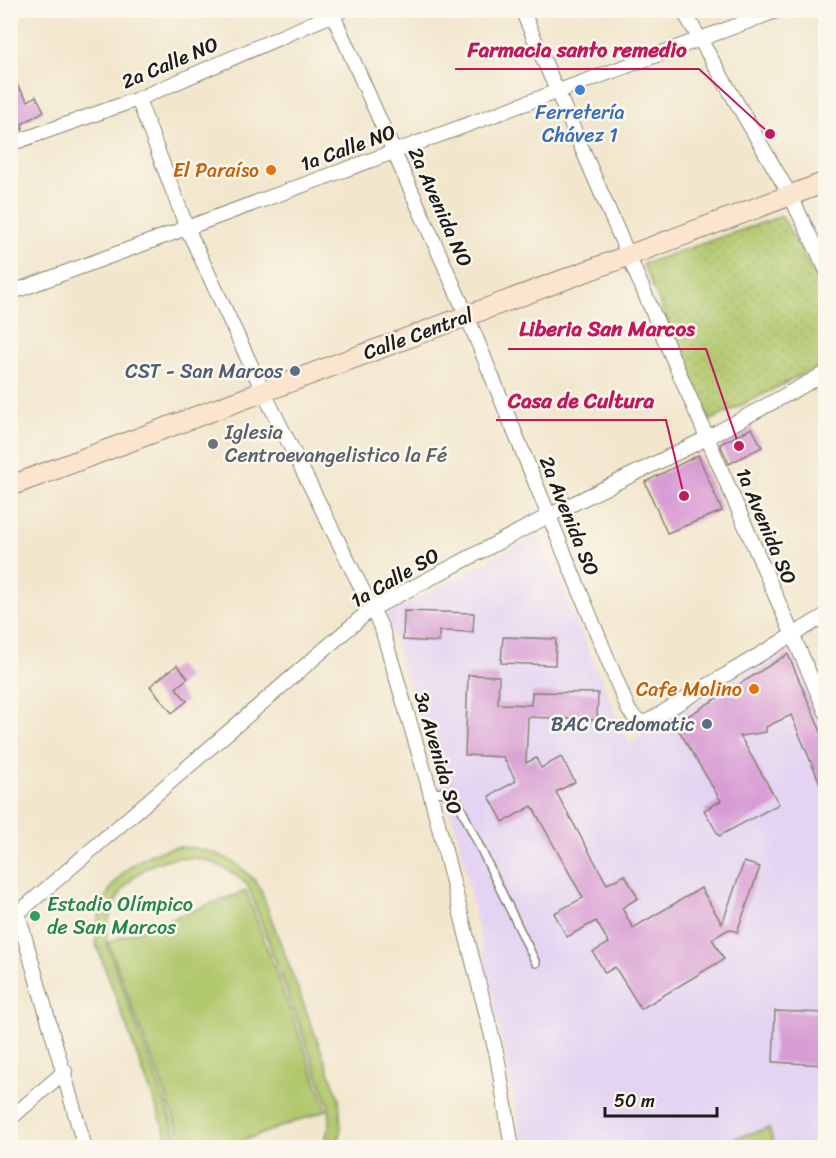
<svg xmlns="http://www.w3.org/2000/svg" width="836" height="1158" viewBox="0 0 836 1158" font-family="Sriracha,sans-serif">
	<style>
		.built { fill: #e4d3f2 }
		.green { fill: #b1c86d; stroke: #667244; stroke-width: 1.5 }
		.park { fill: url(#park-dots); stroke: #667244; stroke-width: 1.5 }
		.building { fill: #d89cd4 }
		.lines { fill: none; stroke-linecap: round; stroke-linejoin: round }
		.service-casing { stroke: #878174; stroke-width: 10 }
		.minor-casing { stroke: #878174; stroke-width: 16 }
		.secondary-casing { stroke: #878174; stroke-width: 22 }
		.service { stroke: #fff; stroke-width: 7 }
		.minor { stroke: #fff; stroke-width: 14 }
		.secondary { stroke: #fbe5cf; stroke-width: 20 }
		.shop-dot { fill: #3f7fe0; stroke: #fbf7ec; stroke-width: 2 }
		.food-dot { fill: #e8710a; stroke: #fbf7ec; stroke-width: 2 }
		.service-dot { fill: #5c6f8a; stroke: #fbf7ec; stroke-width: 2 }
		.worship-dot { fill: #6b7280; stroke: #fbf7ec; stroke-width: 2 }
		.leisure-dot { fill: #2e9e5b; stroke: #fbf7ec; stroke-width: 2 }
		.labels { text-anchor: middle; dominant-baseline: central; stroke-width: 5; stroke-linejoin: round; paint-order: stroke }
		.street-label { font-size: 20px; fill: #1c1c1c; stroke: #fbf7ec }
		.shop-label { font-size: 20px; fill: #366cbe; stroke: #fbf7ec }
		.food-label { font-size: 20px; fill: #c56008; stroke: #fbf7ec; text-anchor: end }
		.service-label { font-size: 20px; fill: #4e5e75; stroke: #fbf7ec; text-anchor: end }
		.worship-label { font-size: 20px; fill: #5b616d; stroke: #fbf7ec; text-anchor: start }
		.leisure-label { font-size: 20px; fill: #27864d; stroke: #fbf7ec; text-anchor: start }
		.leader { fill: none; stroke: #c2185b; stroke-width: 2 }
		.callout-dot { fill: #c2185b; stroke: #fbf7ec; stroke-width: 2 }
		.callout-label { font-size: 21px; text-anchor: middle; font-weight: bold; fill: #c2185b; stroke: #fbf7ec; stroke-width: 5; stroke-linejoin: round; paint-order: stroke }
	</style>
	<defs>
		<pattern id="park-dots" width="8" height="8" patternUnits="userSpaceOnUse" patternTransform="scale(1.5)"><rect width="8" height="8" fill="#b1c86d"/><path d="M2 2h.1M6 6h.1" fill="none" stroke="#98ab5e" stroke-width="1.8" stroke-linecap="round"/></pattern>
	</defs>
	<rect width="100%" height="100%" fill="#fbf7ec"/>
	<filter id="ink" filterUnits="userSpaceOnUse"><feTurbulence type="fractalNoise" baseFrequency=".0167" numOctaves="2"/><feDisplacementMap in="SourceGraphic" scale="12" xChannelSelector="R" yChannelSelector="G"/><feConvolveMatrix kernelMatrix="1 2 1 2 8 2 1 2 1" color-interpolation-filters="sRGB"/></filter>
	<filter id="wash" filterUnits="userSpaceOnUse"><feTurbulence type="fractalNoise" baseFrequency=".008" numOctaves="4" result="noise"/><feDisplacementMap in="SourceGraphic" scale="24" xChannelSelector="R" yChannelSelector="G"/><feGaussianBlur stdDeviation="1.35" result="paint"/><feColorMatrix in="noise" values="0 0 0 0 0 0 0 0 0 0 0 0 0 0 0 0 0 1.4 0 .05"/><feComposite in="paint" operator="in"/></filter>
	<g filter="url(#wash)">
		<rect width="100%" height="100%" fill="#f2e6cc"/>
		<path class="built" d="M 538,535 L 629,744 L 791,644 L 825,732 L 825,1147 L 525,1147 L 457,830 L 386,615 Z"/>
		<g class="green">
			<path d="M 178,847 C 212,847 238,859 259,886 L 339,1098 L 341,1129 L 336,1147 L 323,1147 L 330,1122 L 329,1106 L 248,886 C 191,830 109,862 106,942 L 181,1147 L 171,1147 L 96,944 C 96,892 126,855 178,847 Z"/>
			<path d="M 246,891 L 327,1110 L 225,1147 L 185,1147 L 108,942 Z"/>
			<path d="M 769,1128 L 775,1147 L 704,1147 Z"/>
		</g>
		<path class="park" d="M 782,216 L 825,295 L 825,363 L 710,421 L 643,264 Z"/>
		<g id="blocks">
			<g class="building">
				<path d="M 10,75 L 28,101 L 36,96 L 44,111 L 22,124 L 23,129 L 10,133 Z"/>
				<path d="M 752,428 L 762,447 L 729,464 L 720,444 Z"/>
				<path d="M 698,455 L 722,511 L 667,533 L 645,482 Z"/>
				<path d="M 404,611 L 474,613 L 473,632 L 439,631 L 439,642 L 403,640 Z"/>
				<path d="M 503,637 L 556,639 L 555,665 L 501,663 Z"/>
				<path d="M 788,654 L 825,741 L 825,795 L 791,715 L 766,727 L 766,732 L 740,736 L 779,804 L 719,836 L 704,810 L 721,801 L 675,724 Z"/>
				<path d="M 177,665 L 188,678 L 176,688 L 187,701 L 172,713 L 150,686 Z"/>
				<path d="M 468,675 L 499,676 L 498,704 L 531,705 L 532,692 L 598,693 L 597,720 L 528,717 L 526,763 L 536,758 L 541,768 L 561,757 L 575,782 L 556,792 L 607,884 L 625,875 L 638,898 L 622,908 L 633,928 L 701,888 L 722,924 L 744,862 L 760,867 L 737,932 L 729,929 L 712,939 L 724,959 L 641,1009 L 615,967 L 605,973 L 593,952 L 609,943 L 596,921 L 567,937 L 554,913 L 583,898 L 532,806 L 503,822 L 489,796 L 516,781 L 503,757 L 465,755 Z"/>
				<path d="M 775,1011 L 825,1013 L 825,1065 L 773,1062 Z"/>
			</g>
		</g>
	</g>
	<g filter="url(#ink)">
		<use href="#blocks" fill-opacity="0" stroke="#878174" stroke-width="1.5"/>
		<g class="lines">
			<g class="service-casing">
				<path id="service" d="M 430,792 L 450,793 L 457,800 L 536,963"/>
			</g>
			<g class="minor-casing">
				<g id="minor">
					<path d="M 522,10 L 826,712"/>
					<path d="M 683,10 L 790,195 L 826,269"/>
					<path d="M 333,15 L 467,316 L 629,711 L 636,719 L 645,723 L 826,615"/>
					<path d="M 138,99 L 187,228 L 263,391 L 382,629 L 428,784 L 497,1056 L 512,1148"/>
					<path d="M 10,144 L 138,99 L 343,10"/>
					<path d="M 10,293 L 779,10"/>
					<path d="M 18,914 L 85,1148"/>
					<path d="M 10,920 L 370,610 L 548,516 L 707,438 L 826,373"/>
					<path d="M 10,1119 L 65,1071"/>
				</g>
			</g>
			<g class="secondary-casing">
				<path id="secondary" d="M 10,486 L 826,182"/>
			</g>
			<use href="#service" class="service"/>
			<use href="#minor" class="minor"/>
			<use href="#secondary" class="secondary"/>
		</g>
	</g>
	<circle class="shop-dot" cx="580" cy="90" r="6"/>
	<g class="food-dot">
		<circle cx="271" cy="170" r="6"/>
		<circle cx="754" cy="689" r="6"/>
	</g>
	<g class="service-dot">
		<circle cx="295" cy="371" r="6"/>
		<circle cx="707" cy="724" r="6"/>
	</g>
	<circle class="worship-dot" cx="213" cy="444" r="6"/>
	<circle class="leisure-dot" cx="35" cy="916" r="6"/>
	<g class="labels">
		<g class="street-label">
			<text transform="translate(170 63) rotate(-23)">2a Calle NO</text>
			<text transform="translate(348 148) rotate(-20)">1a Calle NO</text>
			<text transform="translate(440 207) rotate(66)">2a Avenida NO</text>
			<text transform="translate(418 334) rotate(-20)">Calle Central</text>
			<text transform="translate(569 516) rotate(68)">2a Avenida SO</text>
			<text transform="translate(766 526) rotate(67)">1a Avenida SO</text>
			<text transform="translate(395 578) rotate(-30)">1a Calle SO</text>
			<text transform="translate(438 753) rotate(74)">3a Avenida SO</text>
		</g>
		<g class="shop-label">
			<text x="580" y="112">Ferretería<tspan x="580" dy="23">Chávez 1</tspan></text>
		</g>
		<g class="food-label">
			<text x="259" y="170">El Paraíso</text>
			<text x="742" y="689">Cafe Molino</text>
		</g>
		<g class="service-label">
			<text x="283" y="371">CST - San Marcos</text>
			<text x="695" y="724">BAC Credomatic</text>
		</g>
		<g class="worship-label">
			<text x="225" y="432">Iglesia<tspan x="225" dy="23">Centroevangelistico la Fé</tspan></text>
		</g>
		<g class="leisure-label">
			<text x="47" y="904">Estadio Olímpico<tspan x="47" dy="23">de San Marcos</tspan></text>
		</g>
	</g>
	<path class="leader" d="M770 134L699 69H455M739 446L706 349H508M684 496L666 420H496"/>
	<g class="callout-dot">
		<circle cx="770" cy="134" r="6"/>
		<circle cx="739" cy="446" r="6"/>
		<circle cx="684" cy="496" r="6"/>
	</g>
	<g class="callout-label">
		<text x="577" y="57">Farmacia santo remedio</text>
		<text x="607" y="336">Liberia San Marcos</text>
		<text x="581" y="408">Casa de Cultura</text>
	</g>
	<rect width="836" height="1158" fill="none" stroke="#fbf7ec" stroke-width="36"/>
	<path d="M605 1107v9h112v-9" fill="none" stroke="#1c1c1c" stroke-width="3"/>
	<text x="614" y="1107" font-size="18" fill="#1c1c1c" stroke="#fbf7ec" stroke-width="4.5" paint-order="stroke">50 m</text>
</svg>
